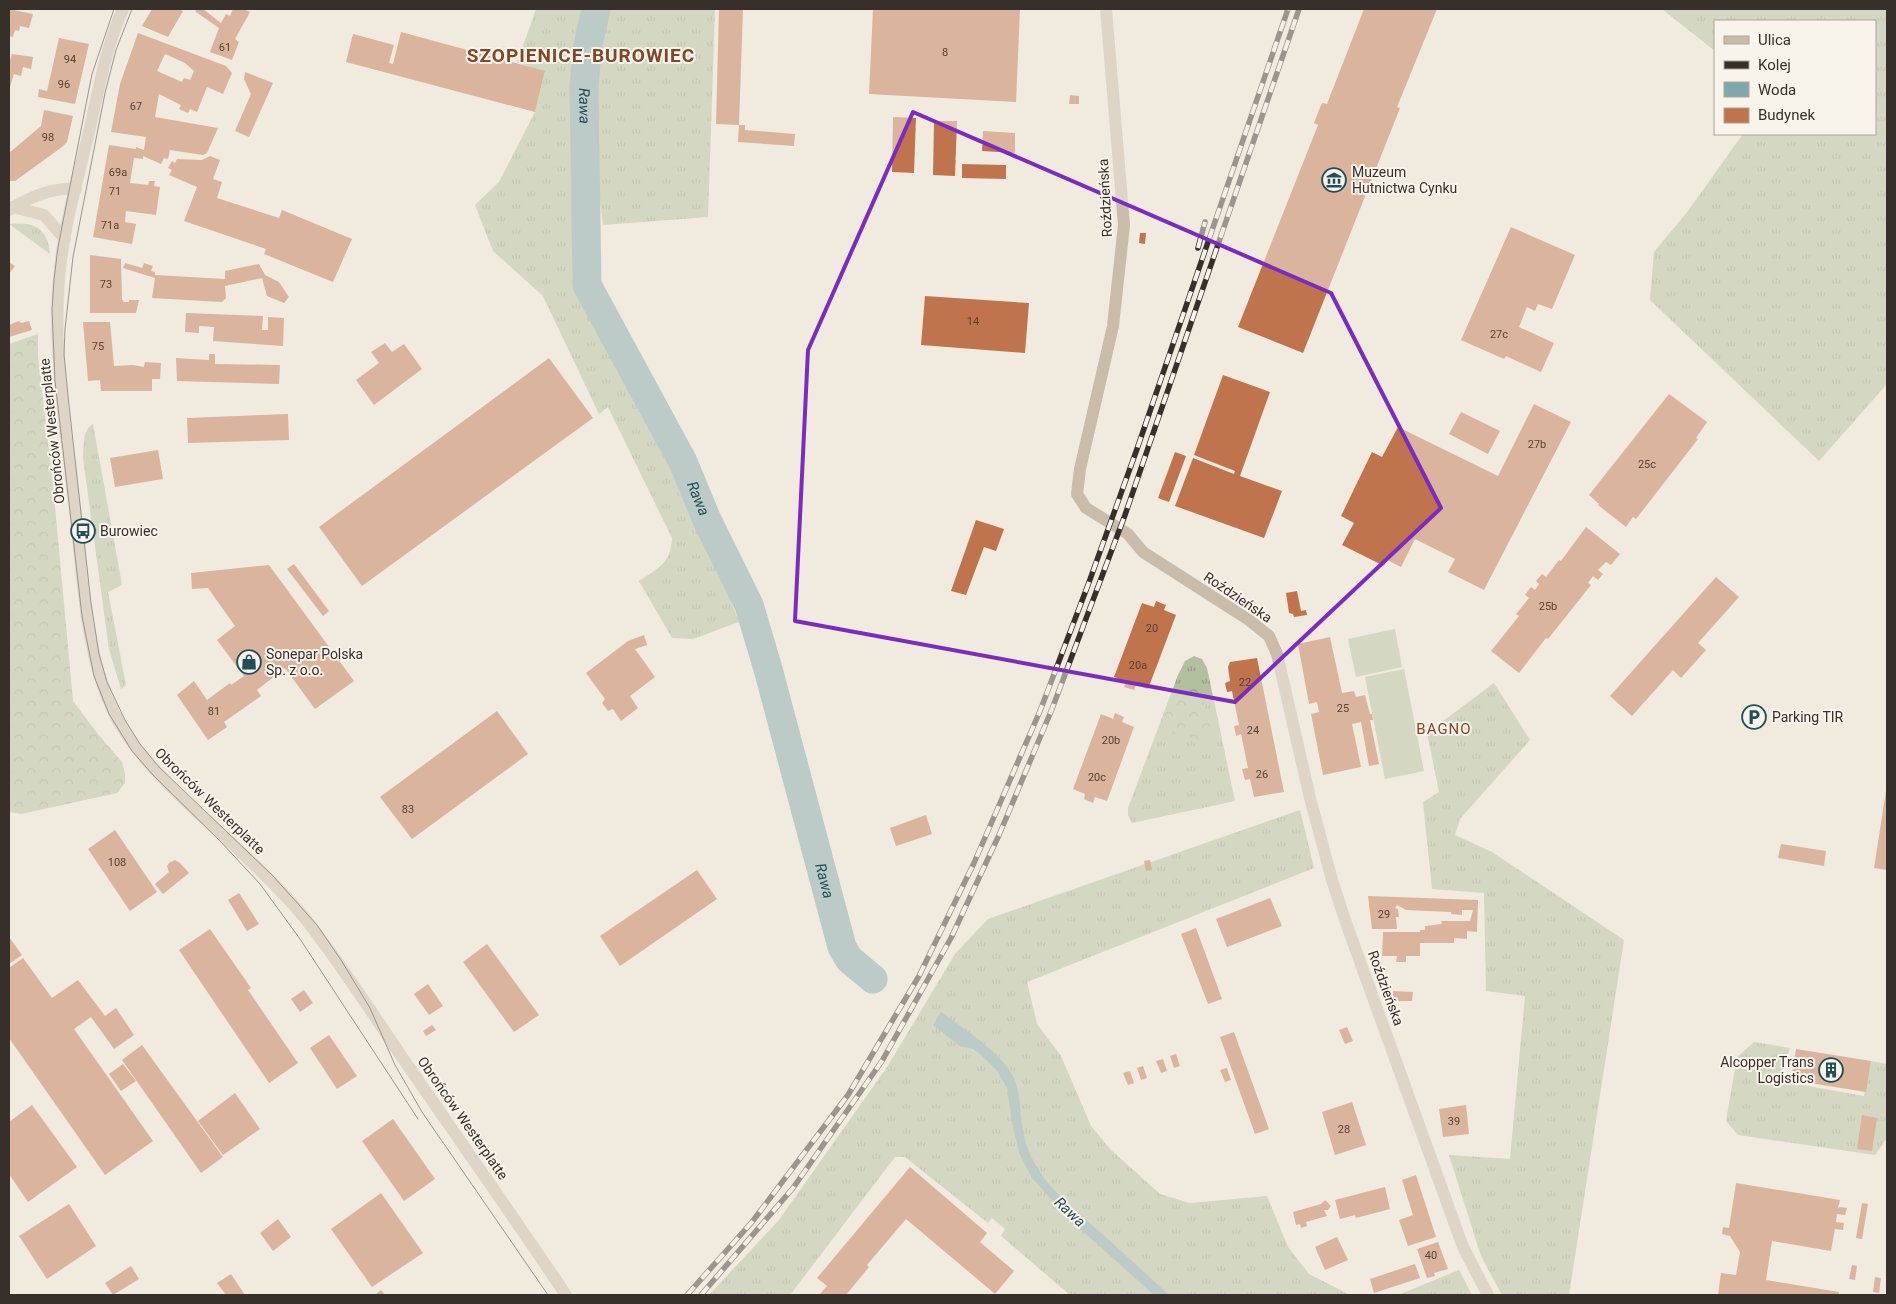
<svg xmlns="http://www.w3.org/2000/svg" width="1896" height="1304" viewBox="0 0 1896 1304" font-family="Roboto,sans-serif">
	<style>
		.grass { fill: url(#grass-tufts) }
		.forest { fill: url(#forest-crowns) }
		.garden { fill: #b2c09f }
		.water { fill: #7fa7ad }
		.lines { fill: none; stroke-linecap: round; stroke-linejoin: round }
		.river { stroke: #7fa7ad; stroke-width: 29 }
		.building { fill: #c0744e; fill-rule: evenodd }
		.minor { stroke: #c9bcab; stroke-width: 12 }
		.tram { stroke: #372f2a; stroke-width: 1 }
		.rail-casing { stroke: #372f2a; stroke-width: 5.5 }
		.rail { stroke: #f9f4eb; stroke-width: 4; stroke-dasharray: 11; stroke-linecap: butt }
		.marked { fill: none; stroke: #7b2cbf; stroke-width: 4; stroke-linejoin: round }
		.labels { text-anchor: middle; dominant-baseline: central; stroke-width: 4; stroke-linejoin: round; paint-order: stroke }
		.number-label { font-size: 11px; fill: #594033 }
		.poi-label { font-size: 14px; fill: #372f2a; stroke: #f9f4eb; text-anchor: start }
		.street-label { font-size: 14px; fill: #372f2a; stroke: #f9f4eb }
		.water-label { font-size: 15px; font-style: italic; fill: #214e57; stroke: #f9f4eb }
		.neighbourhood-label { font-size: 15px; letter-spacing: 1px; fill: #824527; stroke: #f9f4eb }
		.district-label { font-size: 19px; font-weight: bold; letter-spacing: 1px; fill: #824527; stroke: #f9f4eb }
	</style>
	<defs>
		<pattern id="grass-tufts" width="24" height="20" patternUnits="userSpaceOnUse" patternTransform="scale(1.25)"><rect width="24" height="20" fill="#b2c09f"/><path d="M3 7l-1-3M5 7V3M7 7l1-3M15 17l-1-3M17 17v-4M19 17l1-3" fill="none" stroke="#929c82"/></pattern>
		<pattern id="forest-crowns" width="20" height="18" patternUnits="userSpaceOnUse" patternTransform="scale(1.25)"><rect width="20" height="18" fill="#b2c09f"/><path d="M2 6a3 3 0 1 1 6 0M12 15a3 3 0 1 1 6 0" fill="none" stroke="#929c82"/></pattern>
	</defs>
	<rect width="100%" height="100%" fill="#f1eade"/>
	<g class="grass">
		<path d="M 536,9 L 584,9 L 573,47 L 572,78 L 579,286 L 672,462 L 710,545 L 739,622 L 693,639 L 672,638 L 639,581 C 658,568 671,564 672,538 L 608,407 L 599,414 L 543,296 L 493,251 L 475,205 L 499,182 L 535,112 L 545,72 L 517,63 Z"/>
		<path d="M 606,9 L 715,9 L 708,217 L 603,225 L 594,155 L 595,67 Z"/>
		<path d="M 1662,9 L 1887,9 L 1887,384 L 1819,461 L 1650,300 L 1654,252 L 1688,211 L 1743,134 L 1875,134 L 1875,21 L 1715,21 L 1715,51 Z"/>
		<path d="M 9,224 C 34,222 47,227 50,254 Z"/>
		<path d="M 93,424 L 122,585 L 108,592 L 126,685 L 121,689 L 109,649 L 83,458 C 84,446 82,430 93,424 Z"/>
		<path d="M 1194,656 L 1202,659 L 1207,668 L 1235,801 L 1132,823 L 1128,815 L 1128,808 L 1178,675 L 1185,661 Z"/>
		<path d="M 1494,683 L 1530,740 L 1460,819 L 1455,835 L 1492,852 L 1624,940 L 1569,1295 L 1502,1295 L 1481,1256 L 1449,1155 L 1510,1159 L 1525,996 L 1486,991 L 1484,893 L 1432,889 L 1423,802 L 1439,792 L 1427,733 Z"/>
		<path d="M 1300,810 L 1314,868 L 1027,982 L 1037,1024 L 1061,1056 L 1091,1126 L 1111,1150 L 1160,1194 L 1190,1203 L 1267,1196 L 1288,1247 L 1309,1274 L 1350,1295 L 1070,1295 L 1001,1236 L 1005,1229 L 992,1218 L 988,1223 L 905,1157 L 895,1157 L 790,1295 L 709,1295 L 779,1220 L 887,1067 L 955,954 L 988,919 Z"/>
		<path d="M 1754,1042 L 1790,1048 L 1780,1081 L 1864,1096 L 1871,1061 L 1887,1064 L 1887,1138 L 1875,1155 L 1738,1135 L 1726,1121 L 1737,1057 Z"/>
		<path d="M 1459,1270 L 1472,1295 L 1398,1295 Z"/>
	</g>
	<g class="forest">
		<path d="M 38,334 L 38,356 L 53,485 L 73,701 L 97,733 L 122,762 L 125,774 L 125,783 L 117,793 L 21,814 L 9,812 L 9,344 Z"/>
		<path d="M 1200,686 L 1213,739 L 1202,742 L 1160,728 L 1170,701 L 1177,699 L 1176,691 Z"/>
	</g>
	<g class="garden">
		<path d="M 1395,629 L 1402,667 L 1356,677 L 1348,639 Z"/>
		<path d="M 1404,669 L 1424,771 L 1385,779 L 1365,677 Z"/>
	</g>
	<path class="water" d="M 941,1012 C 962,1027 1003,1054 1014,1078 C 1021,1094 1020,1113 1023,1130 C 1025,1146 1033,1162 1042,1175 C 1055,1194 1074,1208 1091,1224 C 1117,1247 1143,1271 1169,1295 L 1154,1295 L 1069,1219 L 1032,1178 L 1019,1153 L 1012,1122 L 1007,1088 L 998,1072 L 980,1054 L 973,1049 L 960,1046 L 933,1025 Z"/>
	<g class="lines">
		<path class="river" id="s1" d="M 596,9 L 587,50 L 584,87 L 587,285 L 683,462 L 707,520 L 749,605 L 768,669 L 842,947 L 849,959 L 873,979"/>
	</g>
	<g class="building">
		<path d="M 9,9 L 33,14 L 29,28 L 20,26 L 19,31 L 15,30 L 13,37 L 9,36 Z"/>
		<path d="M 152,9 L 179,9 L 183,11 L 168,37 L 142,26 Z"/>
		<path d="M 195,9 L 203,9 L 221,23 L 226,14 L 230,16 L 233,9 L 244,9 L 250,12 L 235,39 L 239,42 L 232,60 L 210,52 L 219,28 L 196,12 Z"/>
		<path d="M 719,9 L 743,9 L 739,125 L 745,125 L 745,130 L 795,134 L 794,146 L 738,142 L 739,125 L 716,124 Z"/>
		<path d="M 873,9 L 1020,9 L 1016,102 L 869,94 Z"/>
		<path d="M 1364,9 L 1437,9 L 1397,107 L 1400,108 L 1303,353 L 1238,327 L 1318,125 L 1314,123 L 1319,110 L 1322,103 L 1327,104 Z"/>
		<path d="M 401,32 L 545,71 L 535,112 L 346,62 L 353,34 L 394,45 L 389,63 L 393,64 Z"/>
		<path d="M 138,33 L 226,66 L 232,73 L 223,94 L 207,87 L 197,112 L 190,109 L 188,113 L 179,109 L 181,105 L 159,94 L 155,117 L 218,128 L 207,153 L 203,155 L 170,150 L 168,159 L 164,158 L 161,164 L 143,156 L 143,159 L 134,158 L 130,183 L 148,185 L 149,181 L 155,181 L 154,186 L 160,187 L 156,215 L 126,211 L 125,222 L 136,224 L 132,244 L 93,237 L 109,145 L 136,149 L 136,147 L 144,150 L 146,137 L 111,132 L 120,84 ZM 165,54 L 185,63 L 194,71 L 190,80 L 184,78 L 182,82 L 157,71 Z"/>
		<path d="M 59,38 L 89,44 L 75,104 L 38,97 L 39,89 L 47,91 Z"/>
		<path d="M 12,54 L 33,57 L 31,69 L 23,67 L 21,76 L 14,74 L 9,90 L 9,64 Z"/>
		<path d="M 245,72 L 273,83 L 249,137 L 235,131 L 251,94 L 244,79 Z"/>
		<path d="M 1070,95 L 1079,96 L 1079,104 L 1069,104 Z"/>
		<path d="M 44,110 L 73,116 L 67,142 L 62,147 L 15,181 L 9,181 L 9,153 L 41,126 Z"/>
		<path d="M 893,117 L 916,118 L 914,173 L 892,172 Z"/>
		<path d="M 934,121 L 957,121 L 955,176 L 933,175 Z"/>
		<path d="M 983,131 L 1015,133 L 1015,153 L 982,151 Z"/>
		<path d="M 210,156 L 220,160 L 213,179 L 222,182 L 217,198 L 279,218 L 282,210 L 352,239 L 333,282 L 264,254 L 266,249 L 184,221 L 197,187 L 169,175 L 172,170 L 168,168 L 172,161 L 175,163 L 177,159 L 202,160 Z"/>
		<path d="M 962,164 L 1006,165 L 1006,179 L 962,178 Z"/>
		<path d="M 1511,227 L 1575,255 L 1552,309 L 1538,304 L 1535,311 L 1527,307 L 1519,327 L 1554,343 L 1541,372 L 1506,356 L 1504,359 L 1461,340 Z"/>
		<path d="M 1140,233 L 1146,233 L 1145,244 L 1139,243 Z"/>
		<path d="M 90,255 L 121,259 L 122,299 L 124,302 L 129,302 L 129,300 L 139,300 L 136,313 L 90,313 Z"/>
		<path d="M 9,262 L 15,266 L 9,274 Z"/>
		<path d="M 125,263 L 142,268 L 144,263 L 153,266 L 151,271 L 155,272 L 155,275 L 225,279 L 225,271 L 259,264 L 265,275 L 279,282 L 289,297 L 284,303 L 267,296 L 262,278 L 225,286 L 226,298 L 222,302 L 152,298 L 155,278 L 123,268 Z"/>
		<path d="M 925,296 L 1029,303 L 1025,353 L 921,345 Z"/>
		<path d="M 186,313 L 263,316 L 262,330 L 268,330 L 268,317 L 284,318 L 283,346 L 213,341 L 214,327 L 199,326 L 199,333 L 185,332 Z"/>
		<path d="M 19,321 L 21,323 L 29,321 L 32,330 L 9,337 L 9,325 Z"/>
		<path d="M 83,322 L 110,322 L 114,366 L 133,365 L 144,367 L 145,362 L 161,363 L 160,379 L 152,379 L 152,391 L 101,391 L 100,380 L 88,381 Z"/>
		<path d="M 385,343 L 392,352 L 404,344 L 422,369 L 374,405 L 356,380 L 379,363 L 371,352 Z"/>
		<path d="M 209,354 L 215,354 L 215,364 L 280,365 L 279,384 L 177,381 L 176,358 L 209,360 Z"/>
		<path d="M 549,358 L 593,418 L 362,586 L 319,527 Z"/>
		<path d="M 1223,375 L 1270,392 L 1240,476 L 1282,491 L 1264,538 L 1175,506 L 1193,458 L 1234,474 L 1235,471 L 1194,455 Z"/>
		<path d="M 1669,394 L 1707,422 L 1696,438 L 1698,439 L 1636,519 L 1633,517 L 1626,527 L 1598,505 L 1599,504 L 1589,495 Z"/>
		<path d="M 1534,404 L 1571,422 L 1484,590 L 1448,572 L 1455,559 L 1415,539 L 1401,567 L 1387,560 L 1384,566 L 1342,545 L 1354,523 L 1341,516 L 1372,452 L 1382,457 L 1398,427 L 1498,476 Z"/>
		<path d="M 1461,412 L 1500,431 L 1488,454 L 1449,434 Z"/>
		<path d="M 288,414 L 289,440 L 188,443 L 187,418 Z"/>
		<path d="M 158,450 L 163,479 L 115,487 L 110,458 Z"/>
		<path d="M 1175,452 L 1186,456 L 1169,502 L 1158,498 Z"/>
		<path d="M 976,520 L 1004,529 L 996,551 L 984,547 L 966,595 L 951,591 Z"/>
		<path d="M 1586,527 L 1620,554 L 1611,565 L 1606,562 L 1598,570 L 1603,574 L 1598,580 L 1593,576 L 1588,583 L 1591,585 L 1548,639 L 1546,638 L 1519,673 L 1491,651 L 1519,616 L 1516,614 L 1529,598 L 1525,595 L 1531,587 L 1535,590 L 1539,584 L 1536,581 L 1542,574 L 1546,577 L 1559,560 L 1561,561 Z"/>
		<path d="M 294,564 L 329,611 L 323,616 L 287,569 Z"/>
		<path d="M 269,565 L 354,681 L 315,709 L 285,668 L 257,690 L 261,696 L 224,722 L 227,727 L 208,740 L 177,695 L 194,681 L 207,700 L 230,683 L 231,685 L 244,676 L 217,640 L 235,626 L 208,588 L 192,589 L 191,573 Z"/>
		<path d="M 1716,577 L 1739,597 L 1698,643 L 1706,650 L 1681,678 L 1673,670 L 1632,716 L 1610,696 Z"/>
		<path d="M 1297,591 L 1301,611 L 1306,610 L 1307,615 L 1294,617 L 1293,614 L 1289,613 L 1286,593 Z"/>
		<path d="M 1156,601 L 1166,605 L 1164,610 L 1176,615 L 1148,689 L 1136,685 L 1134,690 L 1124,687 L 1126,682 L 1114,677 L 1142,603 L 1154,607 Z"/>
		<path d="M 644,635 L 647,645 L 635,649 L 655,677 L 630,696 L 638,708 L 621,721 L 613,709 L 608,711 L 602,703 L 605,699 L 586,673 L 628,641 Z"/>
		<path d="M 1330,637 L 1342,693 L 1354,691 L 1356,697 L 1365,695 L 1370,714 L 1372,714 L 1373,720 L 1370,720 L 1379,764 L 1369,766 L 1361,722 L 1352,724 L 1361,767 L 1323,775 L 1311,714 L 1319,712 L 1317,702 L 1309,704 L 1298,644 Z"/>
		<path d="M 1257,658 L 1284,792 L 1254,797 L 1250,779 L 1245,780 L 1242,769 L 1248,768 L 1241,734 L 1236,736 L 1234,726 L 1239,725 L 1232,691 L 1227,692 L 1225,683 L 1230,681 L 1228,667 L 1230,662 Z"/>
		<path d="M 497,711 L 528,754 L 412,839 L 380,797 Z"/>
		<path d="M 1115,713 L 1124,717 L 1122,722 L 1134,727 L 1107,801 L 1095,797 L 1093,803 L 1084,799 L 1085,794 L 1073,789 L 1101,714 L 1113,719 Z"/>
		<path d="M 1886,791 L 1887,791 L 1887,870 L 1874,868 Z"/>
		<path d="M 926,815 L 932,834 L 896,846 L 890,828 Z"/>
		<path d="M 115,830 L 157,892 L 130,911 L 88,849 Z"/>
		<path d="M 1781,844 L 1826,851 L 1824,866 L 1778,858 Z"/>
		<path d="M 175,860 L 180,863 L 189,873 L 163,894 L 155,884 L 169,872 L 167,866 L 169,863 Z"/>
		<path d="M 1150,860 L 1152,870 L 1146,871 L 1144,861 Z"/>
		<path d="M 697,870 L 717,899 L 620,966 L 600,936 Z"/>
		<path d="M 239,893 L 259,924 L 247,931 L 228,900 Z"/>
		<path d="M 1368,896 L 1478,900 L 1477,932 L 1467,931 L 1467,939 L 1454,938 L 1454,943 L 1420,943 L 1420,956 L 1406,956 L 1406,962 L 1396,962 L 1397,956 L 1382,956 L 1383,932 L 1420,932 L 1420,930 L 1425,930 L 1425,926 L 1442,924 L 1441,921 L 1470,921 L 1473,910 L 1462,910 L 1462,915 L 1451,914 L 1451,912 L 1406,910 L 1397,905 L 1395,908 L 1398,909 L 1399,917 L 1396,917 L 1397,929 L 1372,929 Z"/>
		<path d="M 1270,898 L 1282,926 L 1227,947 L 1216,919 Z"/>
		<path d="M 1196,928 L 1222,999 L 1208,1004 L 1181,934 Z"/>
		<path d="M 210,929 L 251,988 L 248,990 L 298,1063 L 269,1083 L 179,950 Z"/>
		<path d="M 9,937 L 22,955 L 9,964 Z"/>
		<path d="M 487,944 L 539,1015 L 514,1032 L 463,962 Z"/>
		<path d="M 23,958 L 52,998 L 78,980 L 105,1016 L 116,1008 L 134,1035 L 114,1049 L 91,1017 L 74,1029 L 153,1141 L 105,1175 L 9,1038 L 9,968 Z"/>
		<path d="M 428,984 L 443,1006 L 429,1015 L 414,994 Z"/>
		<path d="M 304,990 L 313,1003 L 300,1012 L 291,999 Z"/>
		<path d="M 1393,991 L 1413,992 L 1412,1001 L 1393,1001 Z"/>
		<path d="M 432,1025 L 436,1030 L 426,1036 L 423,1031 Z"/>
		<path d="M 1347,1027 L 1353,1041 L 1345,1044 L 1339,1030 Z"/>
		<path d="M 1234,1032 L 1269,1129 L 1255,1134 L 1220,1037 Z"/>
		<path d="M 329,1035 L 357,1076 L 337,1089 L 310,1048 Z"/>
		<path d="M 142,1045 L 223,1157 L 201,1173 L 122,1060 Z"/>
		<path d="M 1796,1049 L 1871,1061 L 1866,1092 L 1791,1080 Z"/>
		<path d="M 1176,1054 L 1180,1066 L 1174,1068 L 1170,1056 Z"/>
		<path d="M 1163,1059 L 1167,1071 L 1161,1073 L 1156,1061 Z"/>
		<path d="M 123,1064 L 136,1081 L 121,1091 L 109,1074 Z"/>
		<path d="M 1143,1066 L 1147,1078 L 1141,1080 L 1137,1068 Z"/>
		<path d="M 1227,1068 L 1231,1080 L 1225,1082 L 1220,1070 Z"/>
		<path d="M 1130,1071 L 1134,1083 L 1128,1085 L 1123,1073 Z"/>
		<path d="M 235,1093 L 260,1129 L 223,1155 L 198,1121 Z"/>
		<path d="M 1352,1102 L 1366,1145 L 1335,1155 L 1322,1112 Z"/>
		<path d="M 32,1105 L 77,1167 L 28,1202 L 9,1174 L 9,1122 Z"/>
		<path d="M 1466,1105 L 1469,1134 L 1443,1137 L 1439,1109 Z"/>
		<path d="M 1862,1115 L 1877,1118 L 1872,1151 L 1857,1149 Z"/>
		<path d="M 393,1119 L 435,1179 L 404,1201 L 362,1141 Z"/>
		<path d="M 910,1167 L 987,1233 L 980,1242 L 1014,1271 L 995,1294 L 906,1219 L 867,1265 L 869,1267 L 846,1295 L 819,1295 L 827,1286 L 817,1278 Z"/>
		<path d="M 1416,1175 L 1436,1237 L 1408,1246 L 1399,1220 L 1413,1215 L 1402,1180 Z"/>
		<path d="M 1736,1183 L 1840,1200 L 1838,1208 L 1840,1207 L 1847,1208 L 1845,1215 L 1837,1214 L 1836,1222 L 1844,1223 L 1843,1230 L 1835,1229 L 1831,1251 L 1772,1241 L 1766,1280 L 1839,1292 L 1839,1295 L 1718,1295 L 1721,1273 L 1736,1275 L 1740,1252 L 1730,1236 L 1722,1234 L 1723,1227 L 1729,1228 Z"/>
		<path d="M 1385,1187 L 1390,1209 L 1356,1218 L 1355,1215 L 1340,1219 L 1335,1200 Z"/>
		<path d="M 381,1193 L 423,1253 L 372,1287 L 331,1229 Z"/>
		<path d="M 1325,1200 L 1331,1206 L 1328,1210 L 1324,1210 L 1327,1216 L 1306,1222 L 1307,1226 L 1301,1228 L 1300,1224 L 1296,1225 L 1293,1212 L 1321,1204 Z"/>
		<path d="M 1862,1203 L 1868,1204 L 1862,1239 L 1856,1238 Z"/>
		<path d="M 69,1204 L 96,1246 L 47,1279 L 19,1236 Z"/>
		<path d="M 278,1219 L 291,1237 L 273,1251 L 260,1233 Z"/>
		<path d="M 1337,1237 L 1348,1260 L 1325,1270 L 1315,1247 Z"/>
		<path d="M 1438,1242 L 1448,1269 L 1434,1273 L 1435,1276 L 1427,1278 L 1417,1249 Z"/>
		<path d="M 1415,1264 L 1420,1278 L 1374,1293 L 1370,1279 Z"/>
		<path d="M 1852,1265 L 1857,1266 L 1855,1280 L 1849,1279 Z"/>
		<path d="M 131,1266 L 139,1279 L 113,1295 L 105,1283 Z"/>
		<path d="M 231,1274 L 245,1295 L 226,1295 L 217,1283 Z"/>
		<path d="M 1875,1277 L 1881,1278 L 1879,1293 L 1873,1292 Z"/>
		<path d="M 381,1290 L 385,1295 L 375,1295 Z"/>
	</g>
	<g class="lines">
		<g class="minor">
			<path d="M 123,9 C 106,47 99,88 90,128 C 78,178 63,228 59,279 C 52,362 69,445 77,527 C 84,590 86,655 114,713 C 133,750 163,780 193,808 C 231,843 270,877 303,916 C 340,962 371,1012 404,1060 C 458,1138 513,1216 566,1295"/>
			<path d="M 1106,9 L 1124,225 L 1113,326 L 1080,469 L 1077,494 L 1086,508 L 1128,534 L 1143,552 L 1249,620 L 1269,636 L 1277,654 L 1310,798 L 1332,880 L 1345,920 L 1463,1247 L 1488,1295"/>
			<path d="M 13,207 L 44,215 L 65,239"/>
			<path d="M 9,210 C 28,198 52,187 76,189"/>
		</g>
		<g class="tram">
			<path d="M 114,9 L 92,74 L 58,247 L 54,280 L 52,309 L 55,381 L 82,616 L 94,676 L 109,714 L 132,751 L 153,775 L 221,842 L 260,884 L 300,939 L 418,1119"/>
			<path d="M 132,9 L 116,50 L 105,93 L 73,257 L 65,329 L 64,354 L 68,396 L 91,603 L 99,654 L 107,682 L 125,720 L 140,744 L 159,767 L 273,876 L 317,925 L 341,960 L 370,1008 L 395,1065 L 422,1112 L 548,1295"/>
		</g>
		<g class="rail-casing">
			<g id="rail">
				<path d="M 1198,248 L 1205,222"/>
				<path d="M 687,1295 L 752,1222 L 848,1095 L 919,976 L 974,863 L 1040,711 L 1088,585 L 1137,449 L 1288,9"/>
				<path d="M 701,1295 L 793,1188 L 882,1061 L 951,938 L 999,835 L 1052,709 L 1125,515 L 1299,9"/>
			</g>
		</g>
		<use href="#rail" class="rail"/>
	</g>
	<path d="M0 0H1896V1304H0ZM 913,112 L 1331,293 L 1441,508 L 1235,702 L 795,621 L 808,350 Z" fill="#f1eade" fill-opacity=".55" fill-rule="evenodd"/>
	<path class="marked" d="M 913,112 L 1331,293 L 1441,508 L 1235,702 L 795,621 L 808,350 Z"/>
	<defs>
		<g id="museum-ring" transform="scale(1.25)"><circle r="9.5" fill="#f9f4eb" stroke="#214e57" stroke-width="1.5"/><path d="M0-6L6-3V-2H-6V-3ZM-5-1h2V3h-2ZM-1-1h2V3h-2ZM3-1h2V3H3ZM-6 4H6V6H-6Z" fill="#214e57"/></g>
		<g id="bus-ring" transform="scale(1.25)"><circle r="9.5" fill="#f9f4eb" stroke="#214e57" stroke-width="1.5"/><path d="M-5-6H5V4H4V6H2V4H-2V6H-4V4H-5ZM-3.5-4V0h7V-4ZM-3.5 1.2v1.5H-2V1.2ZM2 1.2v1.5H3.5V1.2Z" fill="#214e57"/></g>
		<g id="shop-ring" transform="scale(1.25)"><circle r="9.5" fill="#f9f4eb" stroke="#214e57" stroke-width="1.5"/><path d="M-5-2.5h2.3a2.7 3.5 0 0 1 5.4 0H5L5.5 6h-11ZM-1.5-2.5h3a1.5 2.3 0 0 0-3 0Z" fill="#214e57"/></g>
		<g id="parking-ring" transform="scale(1.25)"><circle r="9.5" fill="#f9f4eb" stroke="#214e57" stroke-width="1.5"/><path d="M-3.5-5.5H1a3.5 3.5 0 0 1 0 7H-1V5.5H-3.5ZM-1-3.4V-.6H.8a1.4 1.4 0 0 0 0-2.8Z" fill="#214e57"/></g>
		<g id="building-ring" transform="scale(1.25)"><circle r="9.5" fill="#f9f4eb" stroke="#214e57" stroke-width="1.5"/><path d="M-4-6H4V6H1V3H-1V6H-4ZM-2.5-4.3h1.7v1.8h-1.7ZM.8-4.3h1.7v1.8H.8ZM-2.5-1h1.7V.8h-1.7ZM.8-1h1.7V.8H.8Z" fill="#214e57"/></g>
	</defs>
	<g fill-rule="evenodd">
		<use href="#museum-ring" x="1334" y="180"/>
		<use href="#bus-ring" x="83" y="531"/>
		<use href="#shop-ring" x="249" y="662"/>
		<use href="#parking-ring" x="1754" y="717"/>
		<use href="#building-ring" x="1831" y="1070"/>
	</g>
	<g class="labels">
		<g class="number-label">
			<text x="225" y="47">61</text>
			<text x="945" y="52">8</text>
			<text x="70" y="59">94</text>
			<text x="64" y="84">96</text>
			<text x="136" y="106">67</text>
			<text x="48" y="137">98</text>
			<text x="118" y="172">69a</text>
			<text x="115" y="191">71</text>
			<text x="110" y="225">71a</text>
			<text x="106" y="284">73</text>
			<text x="973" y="321">14</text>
			<text x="1499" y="334">27c</text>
			<text x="98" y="346">75</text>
			<text x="1537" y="444">27b</text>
			<text x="1647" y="464">25c</text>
			<text x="1548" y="606">25b</text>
			<text x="1152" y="628">20</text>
			<text x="1138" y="665">20a</text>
			<text x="1245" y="682">22</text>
			<text x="1343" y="708">25</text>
			<text x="214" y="711">81</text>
			<text x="1253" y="730">24</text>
			<text x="1111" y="740">20b</text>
			<text x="1262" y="774">26</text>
			<text x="1097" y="777">20c</text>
			<text x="408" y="809">83</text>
			<text x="117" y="862">108</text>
			<text x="1384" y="914">29</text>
			<text x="1454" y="1121">39</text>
			<text x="1344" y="1129">28</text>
			<text x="1431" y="1255">40</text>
		</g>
		<g class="poi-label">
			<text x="1352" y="172">Muzeum<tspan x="1352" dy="16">Hutnictwa Cynku</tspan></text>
			<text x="100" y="531">Burowiec</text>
			<text x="266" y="654">Sonepar Polska<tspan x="266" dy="16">Sp. z o.o.</tspan></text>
			<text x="1772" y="717">Parking TIR</text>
			<text x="1814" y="1062" text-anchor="end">Alcopper Trans<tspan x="1814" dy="16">Logistics</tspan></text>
		</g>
		<g class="street-label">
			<text transform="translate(1105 198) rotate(-93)">Roździeńska</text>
			<text transform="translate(52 431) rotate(-96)">Obrońców Westerplatte</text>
			<text transform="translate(1238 597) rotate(34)">Roździeńska</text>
			<text transform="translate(210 801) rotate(44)">Obrońców Westerplatte</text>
			<text transform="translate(1386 988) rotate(70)">Roździeńska</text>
			<text transform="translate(463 1118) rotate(55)">Obrońców Westerplatte</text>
		</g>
		<g class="water-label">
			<text stroke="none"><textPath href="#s1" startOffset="98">Rawa</textPath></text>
			<text stroke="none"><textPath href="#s1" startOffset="518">Rawa</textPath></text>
			<text stroke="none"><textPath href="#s1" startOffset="922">Rawa</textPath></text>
			<text transform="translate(1070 1212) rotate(43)">Rawa</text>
		</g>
		<g class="neighbourhood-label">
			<text x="1444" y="729">BAGNO</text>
		</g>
		<g class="district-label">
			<text x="581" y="55">SZOPIENICE-BUROWIEC</text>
		</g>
	</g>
	<rect width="1896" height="1304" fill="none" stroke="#372f2a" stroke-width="20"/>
	<rect x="1714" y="20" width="162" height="115" fill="#f9f4eb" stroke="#aba59e"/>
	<rect x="1724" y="36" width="25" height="8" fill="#c9bcab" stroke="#aba59e"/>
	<text x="1758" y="45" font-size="15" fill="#372f2a">Ulica</text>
	<rect x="1724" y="61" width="25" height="8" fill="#372f2a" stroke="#aba59e"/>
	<text x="1758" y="70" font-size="15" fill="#372f2a">Kolej</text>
	<rect x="1724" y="82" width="25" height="15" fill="#7fa7ad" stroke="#aba59e"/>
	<text x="1758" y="95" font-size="15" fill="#372f2a">Woda</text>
	<rect x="1724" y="108" width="25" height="15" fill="#c0744e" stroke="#aba59e"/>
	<text x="1758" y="120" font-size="15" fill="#372f2a">Budynek</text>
</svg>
